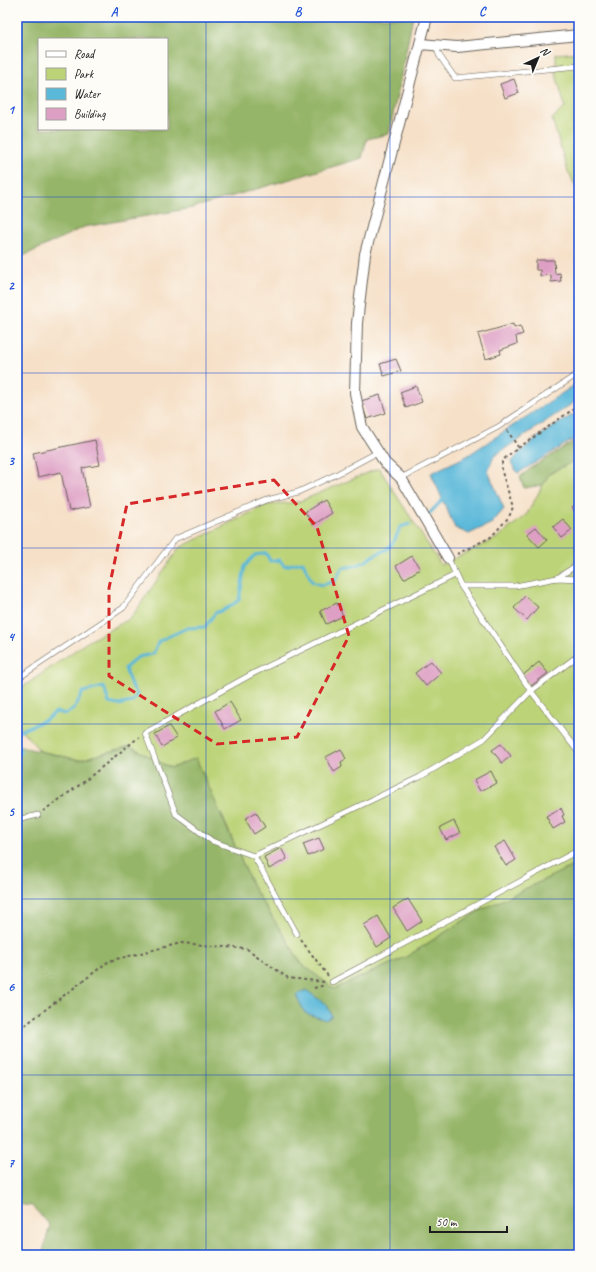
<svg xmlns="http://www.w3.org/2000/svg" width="596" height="1272" viewBox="0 0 596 1272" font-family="Caveat,sans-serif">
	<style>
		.green { fill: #bcd377; stroke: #6c784a }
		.forest { fill: #95b568; stroke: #586842; fill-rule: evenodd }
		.water { fill: #5ab8d9; stroke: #3b6a7a }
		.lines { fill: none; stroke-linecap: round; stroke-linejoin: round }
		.stream { stroke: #5ab8d9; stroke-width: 3 }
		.building { fill: #de9fc4 }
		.service-casing { stroke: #686158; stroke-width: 6 }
		.minor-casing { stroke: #686158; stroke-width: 12 }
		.path { stroke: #686158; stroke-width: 2; stroke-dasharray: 3 3; stroke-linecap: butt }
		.service { stroke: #fff; stroke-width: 5 }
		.minor { stroke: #fff; stroke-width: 10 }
		.marked { fill: none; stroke: #d62828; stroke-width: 3; stroke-dasharray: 8 5; stroke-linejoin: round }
		.grid { fill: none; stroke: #1d4ed8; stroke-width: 1; stroke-opacity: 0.55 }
		.neatline { fill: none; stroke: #1d4ed8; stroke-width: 1.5 }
		.grid-label { font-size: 13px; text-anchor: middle; font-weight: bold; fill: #1d4ed8 }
	</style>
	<rect width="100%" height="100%" fill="#fdfcf7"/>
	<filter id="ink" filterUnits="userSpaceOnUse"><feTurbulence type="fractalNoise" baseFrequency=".025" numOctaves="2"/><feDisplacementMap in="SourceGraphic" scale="8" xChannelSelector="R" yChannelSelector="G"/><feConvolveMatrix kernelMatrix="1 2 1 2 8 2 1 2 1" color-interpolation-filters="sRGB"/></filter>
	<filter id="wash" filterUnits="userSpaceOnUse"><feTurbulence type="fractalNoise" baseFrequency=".012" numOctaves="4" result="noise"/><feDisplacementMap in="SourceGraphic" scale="16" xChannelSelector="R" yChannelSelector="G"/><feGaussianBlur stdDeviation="0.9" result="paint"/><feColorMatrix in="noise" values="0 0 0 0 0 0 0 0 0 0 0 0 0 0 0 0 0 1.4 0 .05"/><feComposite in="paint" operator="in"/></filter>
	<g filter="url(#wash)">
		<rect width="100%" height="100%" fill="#f6e0c7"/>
		<g class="green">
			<path d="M 579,52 L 579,193 L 568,172 L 552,119 L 565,107 L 556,74 L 556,54 Z"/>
			<path d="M 579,458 L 579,863 L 479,911 L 406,957 L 334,989 L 302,964 L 253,887 L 221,813 L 171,768 L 130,746 L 79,760 L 40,751 L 17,725 L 17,691 L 87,642 L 131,618 L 179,548 L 266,505 L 298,502 L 379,468 L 441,565 L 497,538 L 527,514 L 549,474 Z"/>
		</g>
		<g class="forest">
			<path d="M 17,17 L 413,17 L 389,134 L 367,139 L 362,158 L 192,208 L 84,227 L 17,259 ZM 39,39 L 167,39 L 167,129 L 39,129 Z"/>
			<path d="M 579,438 L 579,458 L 549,474 L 543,485 L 524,488 L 520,477 L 531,468 Z"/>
			<path d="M 17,746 L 79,760 L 130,746 L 171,768 L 196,758 L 253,887 L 302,964 L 334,989 L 406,957 L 479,911 L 579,863 L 579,1255 L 42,1255 L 50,1225 L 32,1206 L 17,1204 Z"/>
		</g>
		<g class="water">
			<path d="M 579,382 L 579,399 L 494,456 L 488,471 L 504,509 L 492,523 L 469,534 L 455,528 L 431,473 L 467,456 Z"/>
			<path d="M 579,411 L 579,436 L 518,473 L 511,463 C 527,441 556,425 579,411 Z"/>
			<path d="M 306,990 L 327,1005 L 332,1016 L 326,1020 L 305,1013 L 296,995 Z"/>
		</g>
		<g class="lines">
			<g class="stream">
				<path d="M 429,514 L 445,497"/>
				<path d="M 17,732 L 45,720 L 56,712 L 66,714 L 74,709 L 83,692 L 104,687 L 109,703 L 118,705 L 132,702 L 137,694 L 130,683 L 125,668 L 138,657 L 153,654 L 159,641 L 187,628 L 205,627 L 215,613 L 226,609 L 239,600 L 245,566 L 255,555 L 266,553 L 270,561 L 280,560 L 284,566 L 303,562 L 312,582 L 322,585 L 335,581 L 342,568 C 355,567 364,564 373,556 C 377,553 383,552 387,549 C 394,544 397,535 400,527 L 410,524"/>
				<path d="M 17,739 L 20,752 L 17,756"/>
			</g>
		</g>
		<g id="blocks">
			<g class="building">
				<path d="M 514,79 L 519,93 L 505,98 L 500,84 Z"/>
				<path d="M 536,260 L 554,260 L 555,274 L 560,273 L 561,281 L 551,282 L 551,275 L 540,276 L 540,270 L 536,270 Z"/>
				<path d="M 513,324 L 514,328 L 520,326 L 523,334 L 516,336 L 517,344 L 500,350 L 501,354 L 486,359 L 478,334 Z"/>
				<path d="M 396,359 L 401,371 L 384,376 L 380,364 Z"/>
				<path d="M 416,386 L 422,402 L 406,408 L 400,392 Z"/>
				<path d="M 380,395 L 386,413 L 367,419 L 361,401 Z"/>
				<path d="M 95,440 L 100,465 L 82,468 L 90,507 L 69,511 L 61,472 L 38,477 L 33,453 Z"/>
				<path d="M 324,500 L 332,513 L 313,525 L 305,512 Z"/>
				<path d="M 579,502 L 579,517 L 572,508 Z"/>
				<path d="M 563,519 L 572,530 L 562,538 L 553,527 Z"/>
				<path d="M 536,527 L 547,540 L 539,547 L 527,534 Z"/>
				<path d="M 412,556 L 420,569 L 404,579 L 396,566 Z"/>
				<path d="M 525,596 L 538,607 L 527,620 L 514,608 Z"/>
				<path d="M 337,603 L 343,616 L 326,624 L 320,611 Z"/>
				<path d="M 431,661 L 441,673 L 426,686 L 415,673 Z"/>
				<path d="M 539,662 L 548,673 L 531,686 L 522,676 Z"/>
				<path d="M 230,702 L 241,720 L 225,729 L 215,711 Z"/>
				<path d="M 169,726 L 177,738 L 162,747 L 155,734 Z"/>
				<path d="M 501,744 L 511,756 L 502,763 L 492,750 Z"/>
				<path d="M 341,749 L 346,759 L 341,762 L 342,767 L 334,772 L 326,757 Z"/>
				<path d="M 491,771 L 497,783 L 480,791 L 474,780 Z"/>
				<path d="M 561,808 L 564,815 L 562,816 L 565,822 L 553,829 L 546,816 Z"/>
				<path d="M 256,812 L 265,827 L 254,834 L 245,819 Z"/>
				<path d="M 454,821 L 460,833 L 446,840 L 440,828 Z"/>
				<path d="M 319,838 L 324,849 L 308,856 L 303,844 Z"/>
				<path d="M 505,841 L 516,860 L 506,866 L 494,847 Z"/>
				<path d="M 281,848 L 287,859 L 269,869 L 264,857 Z"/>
				<path d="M 408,899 L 422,921 L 407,931 L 393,908 Z"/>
				<path d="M 378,916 L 391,938 L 377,947 L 364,925 Z"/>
			</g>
		</g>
	</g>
	<g filter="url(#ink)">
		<use href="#blocks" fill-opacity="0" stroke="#686158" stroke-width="1"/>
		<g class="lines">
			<g class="service-casing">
				<g id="service">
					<path d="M 436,46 L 439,55 L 455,78 L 579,66"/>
					<path d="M 401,478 L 498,427 L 579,373"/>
					<path d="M 448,558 L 461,586 L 531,691 L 579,753"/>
					<path d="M 557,578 L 574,567 L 579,556"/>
					<path d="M 461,586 L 515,586 L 557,578 L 579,579"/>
					<path d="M 17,679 L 123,608 L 175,539 L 267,500 L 298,492 L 337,474 L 378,452"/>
					<path d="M 17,820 L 38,815"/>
					<path d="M 254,856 L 420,777 L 484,739 L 531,691 L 579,655"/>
					<path d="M 297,934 L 254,856 L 212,841 L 176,814 L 145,733 L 254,673 L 455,575"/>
					<path d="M 332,982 L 579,850"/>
				</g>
			</g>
			<g class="minor-casing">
				<g id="minor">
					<path d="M 427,17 L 365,254 L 357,323 L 355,393 L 362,427 L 385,463 L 401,478 L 448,558"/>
					<path d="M 420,44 L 457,47 L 579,35"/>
				</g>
			</g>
			<g class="path">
				<path d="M 507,430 L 518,447"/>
				<path d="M 457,554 L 491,537 L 509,517 L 513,507 L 502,472 L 502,462 L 507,456 L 579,405"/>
				<path d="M 43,811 L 81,784 L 139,737"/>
				<path d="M 301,940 L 328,976"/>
				<path d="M 314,988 L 325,985"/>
				<path d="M 20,1029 L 109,961 L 181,943 L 247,949 L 288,978 L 325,982"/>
			</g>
			<use href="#service" class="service"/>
			<use href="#minor" class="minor"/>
		</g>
	</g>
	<path class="marked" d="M 274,480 L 317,527 L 349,636 L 297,737 L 217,744 L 109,676 L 109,588 L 127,504 Z"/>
	<path class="grid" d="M 206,17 L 206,1255M 390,17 L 390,1255M 17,197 L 579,197M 17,373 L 579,373M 17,548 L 579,548M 17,724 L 579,724M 17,899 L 579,899M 17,1075 L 579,1075"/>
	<rect width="596" height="1272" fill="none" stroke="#fdfcf7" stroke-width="44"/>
	<rect x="38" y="38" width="130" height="92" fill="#fdfcf7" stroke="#a3a29f"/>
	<rect x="46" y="51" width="20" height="6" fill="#ffffff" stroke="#a3a29f"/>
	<text x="74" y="58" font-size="12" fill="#1c1c1c">Road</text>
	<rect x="46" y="68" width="20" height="12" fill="#bcd377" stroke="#a3a29f"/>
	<text x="74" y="78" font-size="12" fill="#1c1c1c">Park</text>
	<rect x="46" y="88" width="20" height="12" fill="#5ab8d9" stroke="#a3a29f"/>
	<text x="74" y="98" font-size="12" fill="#1c1c1c">Water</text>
	<rect x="46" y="108" width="20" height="12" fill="#de9fc4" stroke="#a3a29f"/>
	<text x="74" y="118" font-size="12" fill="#1c1c1c">Building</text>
	<g transform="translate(538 58) rotate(44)" stroke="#fdfcf7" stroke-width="3" paint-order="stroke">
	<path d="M0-3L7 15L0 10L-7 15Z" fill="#1c1c1c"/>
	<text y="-6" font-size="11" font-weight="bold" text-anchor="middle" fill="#1c1c1c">N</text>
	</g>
	<path d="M430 1226v6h77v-6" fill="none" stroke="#1c1c1c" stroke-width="2"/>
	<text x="436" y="1226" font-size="12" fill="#1c1c1c" stroke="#fdfcf7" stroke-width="3" paint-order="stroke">50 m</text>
	<rect x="22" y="22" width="552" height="1228" class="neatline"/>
	<g class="grid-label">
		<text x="114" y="16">A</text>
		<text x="298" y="16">B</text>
		<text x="482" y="16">C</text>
		<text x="11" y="114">1</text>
		<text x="11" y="290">2</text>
		<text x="11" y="465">3</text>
		<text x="11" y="641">4</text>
		<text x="11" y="816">5</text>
		<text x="11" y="991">6</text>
		<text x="11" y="1167">7</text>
	</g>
</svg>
